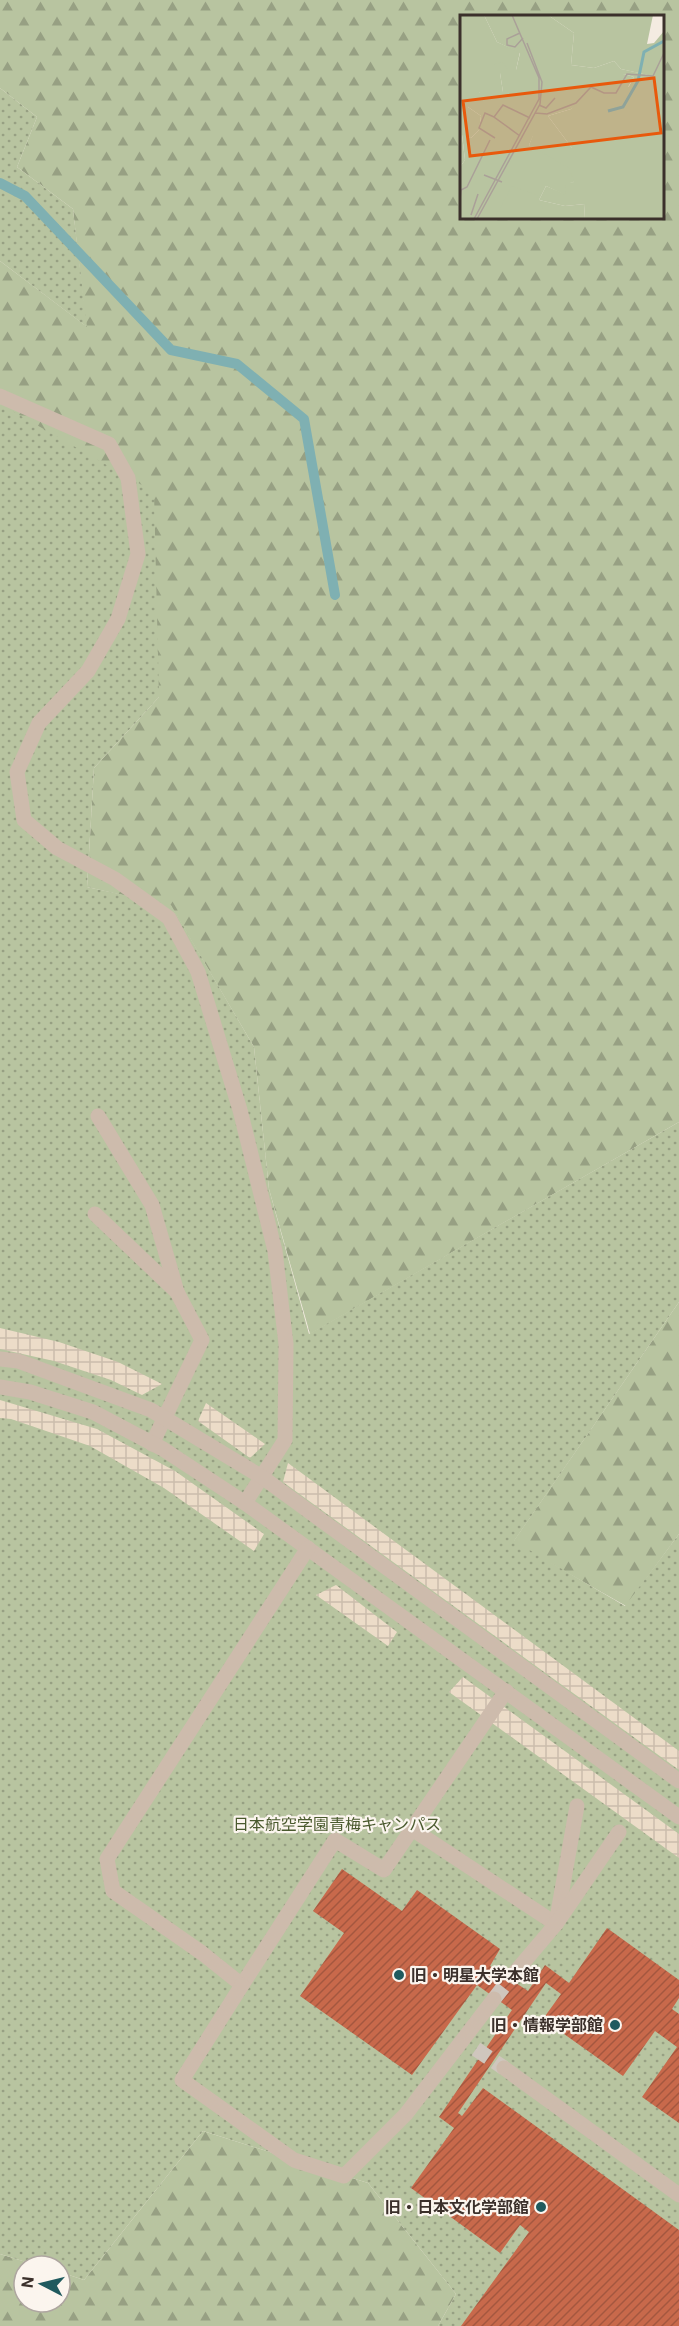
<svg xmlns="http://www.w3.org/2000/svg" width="679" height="2326" viewBox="0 0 679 2326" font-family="Roboto,'Noto Sans JP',sans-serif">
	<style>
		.forest { fill: url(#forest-firs); fill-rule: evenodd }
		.park { fill: url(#park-dots) }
		.plaza { fill: url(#plaza-grid) }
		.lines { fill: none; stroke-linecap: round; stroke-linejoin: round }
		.stream { stroke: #7fb0b2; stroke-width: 10 }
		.building { fill: url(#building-hatch) }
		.minor-tunnel { stroke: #cfc6bd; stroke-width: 15; stroke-dasharray: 15 8; stroke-linecap: butt }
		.minor { stroke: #cdbbac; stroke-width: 15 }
		.poi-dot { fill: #1f5a5e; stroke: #fbf5ee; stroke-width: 2 }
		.labels { text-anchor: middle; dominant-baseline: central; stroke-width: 4.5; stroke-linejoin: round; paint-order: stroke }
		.park-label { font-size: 16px; fill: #4a5a2e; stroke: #fbf5ee }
		.poi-label { font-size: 16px; font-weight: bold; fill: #3b302b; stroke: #fbf5ee; text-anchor: end }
		.inset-river { fill: none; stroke: #7fb0b2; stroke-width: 3 }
		.inset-road { fill: none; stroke: #aaa098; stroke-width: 1.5 }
		.view { fill: #e8590c; fill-opacity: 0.15; stroke: #e8590c; stroke-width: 3 }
		.inset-edge { fill: none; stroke: #3b302b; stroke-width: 3 }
	</style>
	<defs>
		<pattern id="forest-firs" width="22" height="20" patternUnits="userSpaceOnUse" patternTransform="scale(1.5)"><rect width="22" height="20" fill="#b8c4a0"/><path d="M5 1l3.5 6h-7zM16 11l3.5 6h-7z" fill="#97a083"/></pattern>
		<pattern id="park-dots" width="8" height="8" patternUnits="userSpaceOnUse" patternTransform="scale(1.5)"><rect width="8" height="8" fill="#b8c4a0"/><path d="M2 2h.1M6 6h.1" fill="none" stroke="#97a083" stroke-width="1.8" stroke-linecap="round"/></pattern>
		<pattern id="plaza-grid" width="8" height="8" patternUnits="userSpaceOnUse" patternTransform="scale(1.5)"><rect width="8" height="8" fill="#ecdcc8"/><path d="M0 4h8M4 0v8" fill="none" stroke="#cbbdac"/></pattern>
		<pattern id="building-hatch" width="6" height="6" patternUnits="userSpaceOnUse" patternTransform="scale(1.5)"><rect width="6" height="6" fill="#c8694b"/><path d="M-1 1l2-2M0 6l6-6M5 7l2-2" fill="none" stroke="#a4573f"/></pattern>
	</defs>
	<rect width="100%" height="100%" fill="#f4ebe1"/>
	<g class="forest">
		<path d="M 0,0 L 679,0 L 679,1122 L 310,1334 L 269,1189 L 254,1047 L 171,906 L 87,887 L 94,768 L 159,697 L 0,404 L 0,261 L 86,326 L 73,209 L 17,167 L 37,117 L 0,88 ZM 462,16 L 662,16 L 662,218 L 462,218 Z"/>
		<path d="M 679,1302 L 679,1534 L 626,1606 L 513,1542 Z"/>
		<path d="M 203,2131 L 368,2183 L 456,2294 L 438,2326 L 0,2326 L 0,2254 L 39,2266 L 24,2266 L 24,2302 L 60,2302 L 60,2272 L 84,2280 Z"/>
	</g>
	<g class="park">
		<path d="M 0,88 L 37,117 L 17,167 L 73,209 L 87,327 L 0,261 Z"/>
		<path d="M 0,404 L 154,492 L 159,697 L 94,768 L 87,887 L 171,905 L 254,1047 L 269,1189 L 309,1334 L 679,1122 L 679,1302 L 514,1541 L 625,1606 L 679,1534 L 679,2326 L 438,2326 L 456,2294 L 368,2183 L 203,2131 L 84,2280 L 60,2272 L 60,2266 L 39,2266 L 0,2254 Z"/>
	</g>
	<g class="plaza">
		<path d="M 0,1328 L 59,1342 L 118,1362 L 162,1384 L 142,1395 L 111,1380 L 54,1361 L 0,1349 Z"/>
		<path d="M 0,1400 L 97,1429 L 175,1471 L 264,1534 L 254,1551 L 164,1488 L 90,1446 L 11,1419 L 0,1418 Z"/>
		<path d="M 206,1403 L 265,1444 L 250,1458 L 198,1421 Z"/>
		<path d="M 288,1463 L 679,1751 L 679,1770 L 283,1482 Z"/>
		<path d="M 336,1585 L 397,1632 L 388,1646 L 316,1595 Z"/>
		<path d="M 463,1677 L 679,1834 L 679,1858 L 449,1692 Z"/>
	</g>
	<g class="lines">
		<path class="stream" d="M 0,183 L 25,196 L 171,350 L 237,364 L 304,419 L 335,595"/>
	</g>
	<path class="building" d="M 342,1869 L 402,1911 L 417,1890 L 500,1949 L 490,1966 L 528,1991 L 545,1965 L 569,1983 L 607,1928 L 679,1980 L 679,1998 L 672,2009 L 679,2014 L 679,2123 L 642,2097 L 677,2047 L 655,2031 L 623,2076 L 543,2019 L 561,1994 L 546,1983 L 458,2113 L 462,2116 L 483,2088 L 679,2230 L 679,2326 L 461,2326 L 529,2232 L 520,2225 L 500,2253 L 411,2188 L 454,2128 L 439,2117 L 512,2010 L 477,1985 L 412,2075 L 300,1996 L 344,1933 L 313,1911 Z"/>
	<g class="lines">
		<g class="minor-tunnel">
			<path d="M 494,1999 L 512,1976"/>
			<path d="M 476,2049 L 504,2068"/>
		</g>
		<g class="minor">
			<path d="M 0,396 L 109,444 L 128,478 L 138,554 L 118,619 L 88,671 L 39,723 L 17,772 L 24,820 L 57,848 L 115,879 L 169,918 L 198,972 L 240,1110 L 275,1251 L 286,1344 L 285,1440 L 245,1503"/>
			<path d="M 98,1116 L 152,1205 L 177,1292"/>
			<path d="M 95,1214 L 177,1292 L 202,1340 L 152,1444"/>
			<path d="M 0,1359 L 18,1361 L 151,1410 L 262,1477 L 679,1781"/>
			<path d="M 0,1387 L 30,1392 L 93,1412 L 163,1449 L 245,1503 L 679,1817"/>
			<path d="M 308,1548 L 107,1859 L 113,1891 L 202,1953 L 242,1985 L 335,1840 L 384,1870 L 506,1691"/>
			<path d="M 412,1829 L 556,1924"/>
			<path d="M 557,1918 L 577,1806"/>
			<path d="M 512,1976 L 556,1924 L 619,1832"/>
			<path d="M 242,1985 L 182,2080 L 294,2160 L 344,2176 L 406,2114 L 494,1999"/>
			<path d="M 504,2068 L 679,2195"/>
		</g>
	</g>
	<g class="poi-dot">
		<circle cx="399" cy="1975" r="6"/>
		<circle cx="615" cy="2025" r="6"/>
		<circle cx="541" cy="2207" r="6"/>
	</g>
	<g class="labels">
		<g class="park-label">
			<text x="337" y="1824">日本航空学園青梅キャンパス</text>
		</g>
		<g class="poi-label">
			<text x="411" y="1975" text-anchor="start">旧・明星大学本館</text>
			<text x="603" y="2025">旧・情報学部館</text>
			<text x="529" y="2207">旧・日本文化学部館</text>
		</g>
	</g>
	<g transform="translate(460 15)">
		<rect width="204" height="204" fill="#f4ebe1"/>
		<path d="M 0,0 L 24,0 L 37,27 L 60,37 L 56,55 L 40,58 L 43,77 L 20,77 L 8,92 L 21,101 L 19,115 L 11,123 L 2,120 L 5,145 L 0,152 ZM 88,0 L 193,0 L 187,29 L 194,28 L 204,16 L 204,204 L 124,204 L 125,189 L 105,191 L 79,185 L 86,171 L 105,179 L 105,168 L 114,167 L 69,130 L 73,120 L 112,133 L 88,101 L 111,94 L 122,79 L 132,78 L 164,59 L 174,62 L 168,72 L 188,60 L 161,54 L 154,46 L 134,53 L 111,50 L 114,18 Z" fill="#b8c4a0"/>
		<path d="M 24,0 L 88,0 L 114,18 L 111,50 L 134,53 L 154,46 L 161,54 L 189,60 L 185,67 L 168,73 L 174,62 L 164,59 L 155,80 L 138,83 L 122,79 L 121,86 L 111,94 L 88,101 L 112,133 L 107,138 L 73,121 L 69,130 L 109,153 L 114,167 L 106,169 L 105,180 L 86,171 L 79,185 L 105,191 L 125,189 L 124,204 L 0,204 L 0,152 L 5,145 L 2,119 L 11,123 L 19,115 L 21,101 L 8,92 L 10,83 L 20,77 L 43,77 L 40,58 L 32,50 L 43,47 L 48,55 L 56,55 L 60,38 L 37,27 Z" fill="#b8c4a0"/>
		<path d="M 52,171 L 77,180 L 83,194 L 79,204 L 34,204 Z" fill="#b8c4a0"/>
		<path class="inset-river" d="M 148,96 L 163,92 L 178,66 L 184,37 L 204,26"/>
		<path class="inset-road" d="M 60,18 L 47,24 L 47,30 L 55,32 L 63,23M 79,90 L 86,93 L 95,83M 75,98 L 87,99 L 116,88 L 131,72 L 144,78 L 156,78 L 167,59 L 193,61 L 204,38M 34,102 L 25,98 L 19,113 L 35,123M 60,121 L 34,102 L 43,90 L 70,103M 24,160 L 42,167M 0,184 L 1,175 L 7,172 L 30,125M 11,200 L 18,179M 14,204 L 79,84 L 79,63 L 52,0M 17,204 L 80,89 L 82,67 L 67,28"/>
		<path class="view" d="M 194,63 L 201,118 L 10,141 L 3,86 Z"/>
		<rect width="204" height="204" class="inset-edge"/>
	</g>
	<g transform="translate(42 2284) rotate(277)"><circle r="28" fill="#fbf5ee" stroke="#aea6a0" stroke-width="1.5"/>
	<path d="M0-4.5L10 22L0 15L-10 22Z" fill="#1f5a5e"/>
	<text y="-9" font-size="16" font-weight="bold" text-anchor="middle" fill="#3b302b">N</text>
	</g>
</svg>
